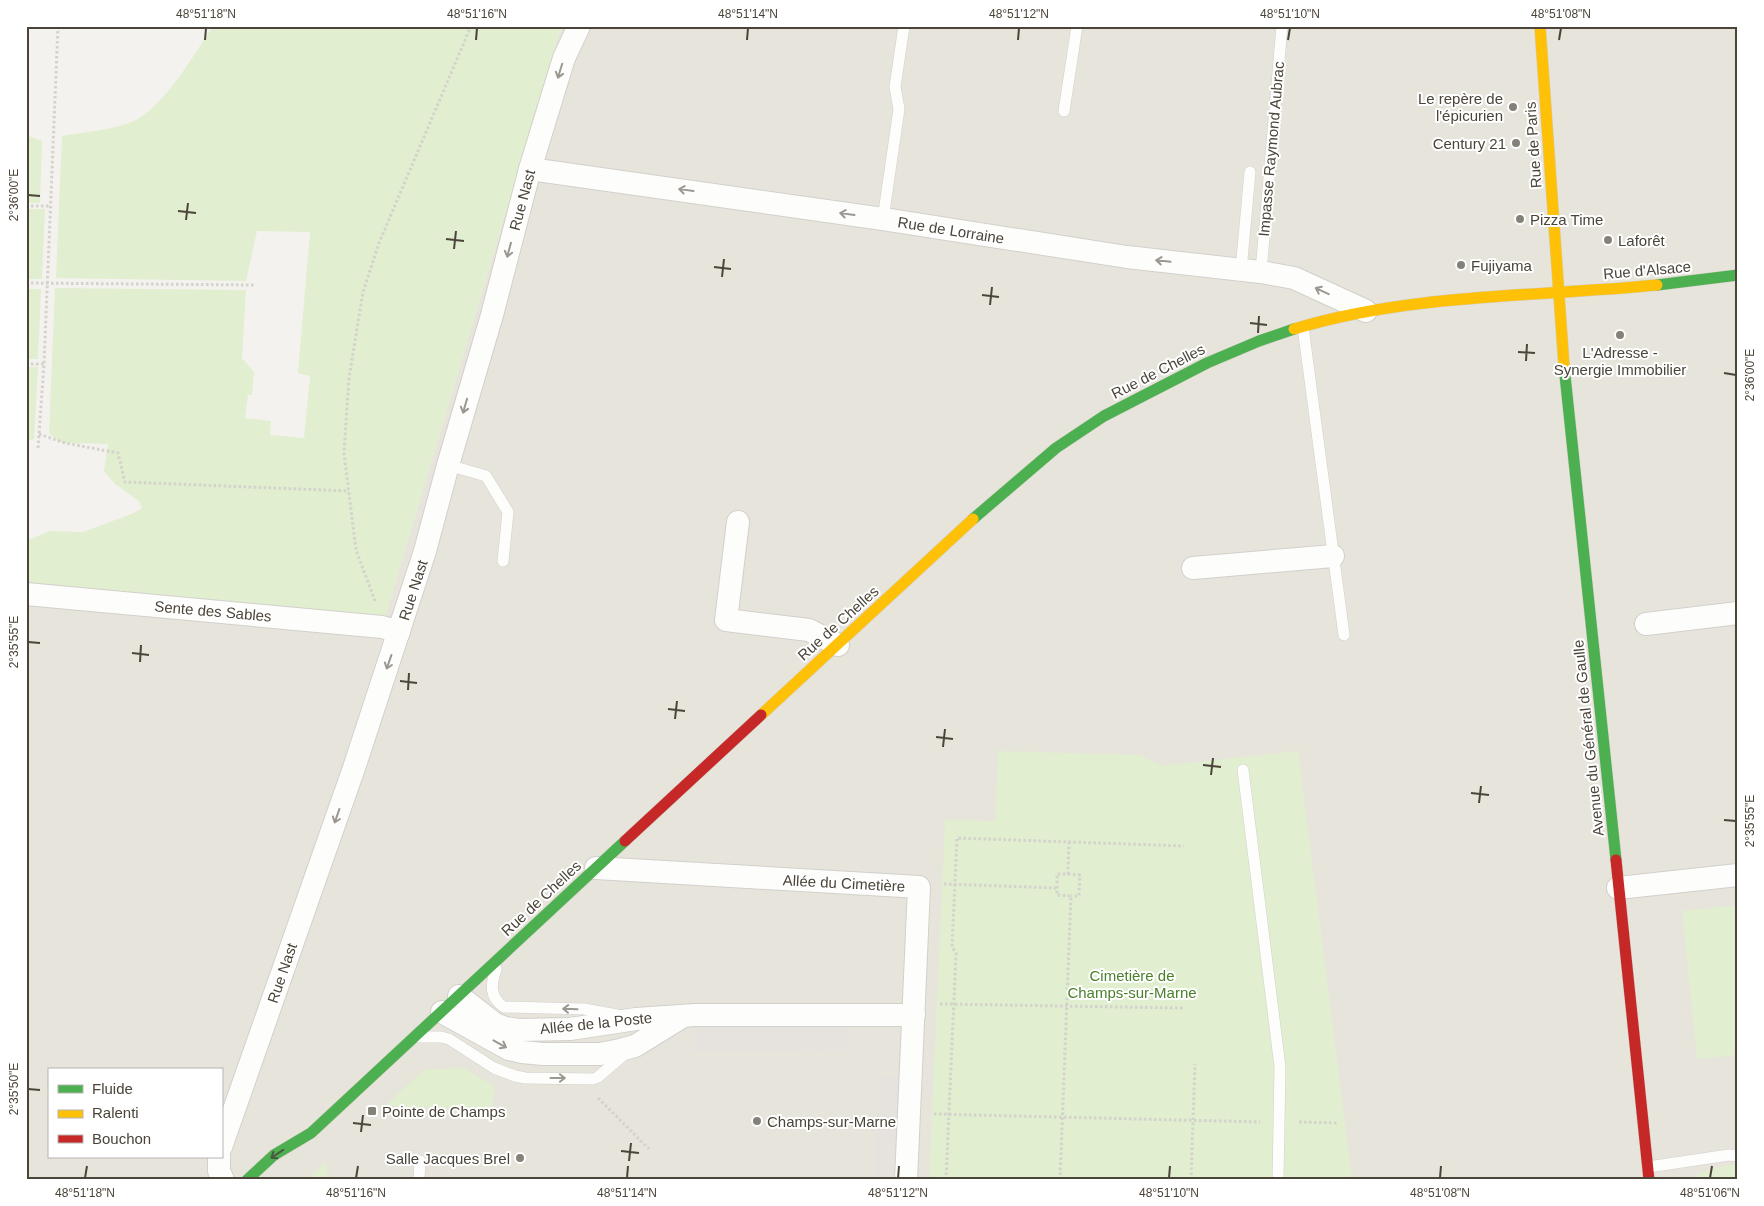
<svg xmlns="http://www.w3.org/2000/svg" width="1764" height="1206" viewBox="0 0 1764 1206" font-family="Arial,sans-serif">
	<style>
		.residential { fill: #e7e4dc; fill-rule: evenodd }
		.green { fill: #e1eecf }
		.parking { fill: #e6e3df }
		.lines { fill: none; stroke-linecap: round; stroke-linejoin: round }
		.lane-casing { stroke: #d2d0cb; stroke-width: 12 }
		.street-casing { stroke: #d2d0cb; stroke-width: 24 }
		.fast-casing { stroke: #d3cfc5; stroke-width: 12 }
		.slow-casing { stroke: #d3cfc5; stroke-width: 12 }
		.jam-casing { stroke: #d3cfc5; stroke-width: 12 }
		.path { stroke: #d3d2cc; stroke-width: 3; stroke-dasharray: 2.5 2.5; stroke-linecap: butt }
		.lane { stroke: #fdfdfc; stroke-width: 11 }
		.street { stroke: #fdfdfc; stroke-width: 22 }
		.fast { stroke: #4caf50; stroke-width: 11 }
		.slow { stroke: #ffc107; stroke-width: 11 }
		.jam { stroke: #c62828; stroke-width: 11 }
		.oneway { stroke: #9b9791 }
		.oneway2 { stroke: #4b593e }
		.ticks { fill: none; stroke: #4b4439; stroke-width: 2 }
		.poi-dot { fill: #868178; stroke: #fff; stroke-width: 2 }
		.labels { text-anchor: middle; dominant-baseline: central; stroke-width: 4; stroke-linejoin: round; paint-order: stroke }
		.poi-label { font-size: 15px; fill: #4b4439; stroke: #fff; text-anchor: start }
		.street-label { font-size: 15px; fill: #4b4439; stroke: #fff }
		.park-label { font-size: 15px; fill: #4a7f2a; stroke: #fff }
		.neatline { fill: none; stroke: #4b4439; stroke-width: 2 }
		.ticks-label { font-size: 12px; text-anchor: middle; fill: #4b4439 }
	</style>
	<rect width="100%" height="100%" fill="#f4f2ee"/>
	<path class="residential" d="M 563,26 L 1738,26 L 1738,1180 L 26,1180 L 26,594 L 382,627 L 557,40 ZM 49,1070 L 221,1070 L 221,1157 L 49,1157 Z"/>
	<g class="green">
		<path d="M 213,26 L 563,26 L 557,40 L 382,627 L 26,594 L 26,541 L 50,531 L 83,532 L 134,513 L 142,508 L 139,501 L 115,484 L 104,471 L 108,444 L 65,443 L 58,441 L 49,433 L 55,288 L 246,290 L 242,358 L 254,372 L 252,395 L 248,395 L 245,418 L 271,421 L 270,435 L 304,438 L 310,376 L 298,373 L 310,232 L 257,231 L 246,281 L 56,278 L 62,136 C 86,132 113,130 134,121 C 164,107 195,53 213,26 Z"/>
		<path d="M 26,135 L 42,141 L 40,203 L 26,203 Z"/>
		<path d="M 26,209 L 45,209 L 42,279 L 26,279 Z"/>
		<path d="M 26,289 L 41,289 L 38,359 L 26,359 Z"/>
		<path d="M 26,367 L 38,367 L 34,439 L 26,441 Z"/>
		<path d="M 998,751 L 1141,755 L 1161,766 L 1298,751 L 1352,1180 L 929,1180 L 945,820 L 995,821 Z"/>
		<path d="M 1738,905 L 1738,1055 L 1697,1059 L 1682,911 Z"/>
		<path d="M 463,1068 L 494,1086 L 493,1110 L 385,1106 L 423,1070 Z"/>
		<path d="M 327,1161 L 327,1180 L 306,1180 Z"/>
		<path d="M 1736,1164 L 1738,1165 L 1738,1180 L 1689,1180 C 1702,1169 1719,1167 1736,1164 Z"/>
	</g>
	<g class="parking">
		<path d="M 695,1015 L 847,1015 L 847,1050 L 694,1052 Z"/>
		<path d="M 879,1077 L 910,1078 L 906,1180 L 874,1180 Z"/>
	</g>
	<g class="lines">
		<g class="lane-casing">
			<g id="lane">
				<path d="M 1064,111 L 1077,26"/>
				<path d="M 883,219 L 899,109 L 895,87 L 904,26"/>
				<path d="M 1241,270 L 1250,172"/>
				<path d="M 1261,272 L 1282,26"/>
				<path d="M 1303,327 L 1344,635"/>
				<path d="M 448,465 L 486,476 L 508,512 L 503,561"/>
				<path d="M 1243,770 L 1280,1067 L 1278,1180"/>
				<path d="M 496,969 C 491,984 489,997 504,1007 L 584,1009 L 617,1015"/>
				<path d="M 421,1037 L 441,1037 L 449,1039 L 494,1068 L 515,1076 L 525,1078 L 593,1079 L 598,1077 L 626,1053"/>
				<path d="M 1648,1167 L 1729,1155 L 1738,1156"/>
				<path d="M 419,1180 L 420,1161"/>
			</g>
		</g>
		<g class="street-casing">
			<g id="street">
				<path d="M 530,169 L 883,219 L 1127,257 L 1261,272 L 1294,278 L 1366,311"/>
				<path d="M 738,522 L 726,620 L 809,630 L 838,645"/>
				<path d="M 1193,568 L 1333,556"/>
				<path d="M 26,594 L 382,627 L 399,632"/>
				<path d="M 1646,624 L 1738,613"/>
				<path d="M 596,868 L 919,887 L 906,1180"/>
				<path d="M 1618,888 L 1738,875"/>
				<path d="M 459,996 L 495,1024 L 505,1028 L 519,1030 L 570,1029 L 636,1019 L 695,1015 L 914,1015"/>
				<path d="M 442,1012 L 509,1049 L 522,1052 L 543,1054 L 600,1054 L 620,1050 L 635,1046 L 682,1017"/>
				<path d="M 221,1147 L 355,765 L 425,551 L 448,465 L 492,315 L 530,169 L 564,58 L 579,26"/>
				<path d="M 219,1157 L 219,1171 L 223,1180"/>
			</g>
		</g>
		<g class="fast-casing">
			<g id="fast">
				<path d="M 1657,285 L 1738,275"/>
				<path d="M 1564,366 L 1616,860"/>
				<path d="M 973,519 L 1056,448 L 1104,416 L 1207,363 L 1259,341 L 1294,329"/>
				<path d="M 247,1180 L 274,1155 L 311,1133 L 625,841"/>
			</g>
		</g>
		<g class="slow-casing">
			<g id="slow">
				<path d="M 1540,26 L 1564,366"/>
				<path d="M 1294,329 C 1412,293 1536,297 1657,285"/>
				<path d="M 761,715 L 973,519"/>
			</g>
		</g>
		<g class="jam-casing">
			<g id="jam">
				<path d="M 625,841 L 761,715"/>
				<path d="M 1616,860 L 1649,1180"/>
			</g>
		</g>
		<g class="path">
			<path d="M 26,206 L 51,206"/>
			<path d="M 26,283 L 254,285"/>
			<path d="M 26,364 L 44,364"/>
			<path d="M 39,434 L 65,443 L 118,453 L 125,482 L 349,491"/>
			<path d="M 38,448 L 44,364 L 58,26"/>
			<path d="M 375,601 L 356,550 L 344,453 L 349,378 L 363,292 L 379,243 L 471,26"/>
			<path d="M 1068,874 L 1080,875 L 1079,896 L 1071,896"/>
			<path d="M 944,884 L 1057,888"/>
			<path d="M 940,1004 L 1183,1008"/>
			<path d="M 598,1098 L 651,1151"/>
			<path d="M 934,1114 L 1260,1122"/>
			<path d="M 1299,1122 L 1339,1123"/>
			<path d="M 946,1180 L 956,953 L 952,947 L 957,838 L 1184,846"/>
			<path d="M 1060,1180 L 1071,896 L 1057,895 L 1057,874 L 1068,874 L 1069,842"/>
			<path d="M 1191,1180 L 1195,1064"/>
		</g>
		<use href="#lane" class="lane"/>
		<use href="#street" class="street"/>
		<use href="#fast" class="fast"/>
		<use href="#slow" class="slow"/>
		<use href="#jam" class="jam"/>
	</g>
	<defs><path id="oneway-shaft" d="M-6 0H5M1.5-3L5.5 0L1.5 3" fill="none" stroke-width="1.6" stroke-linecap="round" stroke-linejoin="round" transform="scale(1.25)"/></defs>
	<g class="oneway">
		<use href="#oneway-shaft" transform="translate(560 71) rotate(107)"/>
		<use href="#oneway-shaft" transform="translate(686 190) rotate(-172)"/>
		<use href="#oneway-shaft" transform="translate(847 214) rotate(-172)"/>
		<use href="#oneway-shaft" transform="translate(509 250) rotate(105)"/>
		<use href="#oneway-shaft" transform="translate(1163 261) rotate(-174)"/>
		<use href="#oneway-shaft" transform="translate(1322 291) rotate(-155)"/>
		<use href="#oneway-shaft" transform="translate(465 406) rotate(106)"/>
		<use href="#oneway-shaft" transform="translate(389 662) rotate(109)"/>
		<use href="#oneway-shaft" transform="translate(337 816) rotate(109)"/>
		<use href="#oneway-shaft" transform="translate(570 1009) rotate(-178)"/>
		<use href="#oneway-shaft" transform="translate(500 1044) rotate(29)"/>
		<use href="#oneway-shaft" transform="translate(558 1078)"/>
	</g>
	<use class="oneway2" href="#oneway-shaft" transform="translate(277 1154) rotate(146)"/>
	<path class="ticks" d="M 205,40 L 206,28M 476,40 L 477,28M 747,40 L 748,28M 1018,40 L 1019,28M 1288,40 L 1290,28M 1559,40 L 1561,28M 28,195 L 40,196M 178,211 L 196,213M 186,220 L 188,203M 446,239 L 464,241M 454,249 L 456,231M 714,267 L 731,269M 722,277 L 724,259M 982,295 L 999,297M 990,305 L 992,287M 1250,323 L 1267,325M 1258,333 L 1259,316M 1518,352 L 1535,353M 1526,361 L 1527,344M 1724,373 L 1736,375M 28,642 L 40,643M 132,653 L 149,655M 140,662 L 141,645M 400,681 L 417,683M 408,690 L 409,673M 668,709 L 685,711M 675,719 L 677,701M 936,737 L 953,739M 943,747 L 945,729M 1203,765 L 1221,767M 1211,775 L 1213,758M 1471,793 L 1489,795M 1479,803 L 1481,786M 1724,820 L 1736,821M 28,1089 L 40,1090M 353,1123 L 371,1125M 361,1132 L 363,1115M 621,1151 L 639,1153M 629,1161 L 631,1143M 85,1178 L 87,1166M 356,1178 L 358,1166M 627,1178 L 628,1166M 898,1178 L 899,1166M 1169,1178 L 1170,1166M 1440,1178 L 1441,1166M 1710,1178 L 1712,1166"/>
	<g class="poi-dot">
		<circle cx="1513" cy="107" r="5"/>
		<circle cx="1516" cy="143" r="5"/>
		<circle cx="1520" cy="219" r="5"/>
		<circle cx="1608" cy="240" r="5"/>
		<circle cx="1461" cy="265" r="5"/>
		<circle cx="1620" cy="335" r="5"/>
		<rect x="367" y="1106" width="10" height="10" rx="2.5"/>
		<circle cx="757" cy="1121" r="5"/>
		<circle cx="520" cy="1158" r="5"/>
	</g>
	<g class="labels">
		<g class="poi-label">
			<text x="1503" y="98" text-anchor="end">Le repère de<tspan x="1503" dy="17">l'épicurien</tspan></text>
			<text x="1506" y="143" text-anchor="end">Century 21</text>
			<text x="1530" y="219">Pizza Time</text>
			<text x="1618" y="240">Laforêt</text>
			<text x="1471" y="265">Fujiyama</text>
			<text x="1620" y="352" text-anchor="middle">L'Adresse -<tspan x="1620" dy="17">Synergie Immobilier</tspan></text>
			<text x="382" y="1111">Pointe de Champs</text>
			<text x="767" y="1121">Champs-sur-Marne</text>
			<text x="510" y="1158" text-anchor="end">Salle Jacques Brel</text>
		</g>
		<g class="street-label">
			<text transform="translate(1533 145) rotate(-94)">Rue de Paris</text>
			<text transform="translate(1271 149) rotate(-85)">Impasse Raymond Aubrac</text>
			<text transform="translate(522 200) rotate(-75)">Rue Nast</text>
			<text transform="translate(951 230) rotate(9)">Rue de Lorraine</text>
			<text transform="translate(1647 270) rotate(-5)">Rue d'Alsace</text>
			<text transform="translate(1158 371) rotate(-27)">Rue de Chelles</text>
			<text transform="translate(413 590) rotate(-72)">Rue Nast</text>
			<text transform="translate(213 611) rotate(5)">Sente des Sables</text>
			<text transform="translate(838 623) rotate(-42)">Rue de Chelles</text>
			<text transform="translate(1588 738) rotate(-96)">Avenue du Général de Gaulle</text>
			<text transform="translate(844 883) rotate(3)">Allée du Cimetière</text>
			<text transform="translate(541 898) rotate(-43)">Rue de Chelles</text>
			<text transform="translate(282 973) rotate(-71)">Rue Nast</text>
			<text transform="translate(596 1023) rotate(-6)">Allée de la Poste</text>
		</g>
		<g class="park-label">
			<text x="1132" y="975">Cimetière de<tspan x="1132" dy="17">Champs-sur-Marne</tspan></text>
		</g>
	</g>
	<rect width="1764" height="1206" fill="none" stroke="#ffffff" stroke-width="55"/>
	<rect x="48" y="1068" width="175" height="90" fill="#ffffff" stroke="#b7b4b0"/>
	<rect x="58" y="1085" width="25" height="8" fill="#4caf50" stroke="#b7b4b0"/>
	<text x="92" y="1094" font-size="15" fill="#4b4439">Fluide</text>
	<rect x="58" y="1110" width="25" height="8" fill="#ffc107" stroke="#b7b4b0"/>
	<text x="92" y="1118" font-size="15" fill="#4b4439">Ralenti</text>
	<rect x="58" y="1135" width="25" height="8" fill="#c62828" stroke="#b7b4b0"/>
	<text x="92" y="1144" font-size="15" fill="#4b4439">Bouchon</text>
	<rect x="28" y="28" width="1708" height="1150" class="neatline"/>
	<g class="ticks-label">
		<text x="206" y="18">48°51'18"N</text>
		<text x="477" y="18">48°51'16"N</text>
		<text x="748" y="18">48°51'14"N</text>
		<text x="1019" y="18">48°51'12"N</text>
		<text x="1290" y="18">48°51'10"N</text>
		<text x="1561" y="18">48°51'08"N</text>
		<text transform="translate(14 195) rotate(-90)" y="4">2°36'00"E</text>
		<text transform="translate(1750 375) rotate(-90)" y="4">2°36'00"E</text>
		<text transform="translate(14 642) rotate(-90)" y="4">2°35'55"E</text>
		<text transform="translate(1750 821) rotate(-90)" y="4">2°35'55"E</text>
		<text transform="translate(14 1089) rotate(-90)" y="4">2°35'50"E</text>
		<text x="85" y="1197">48°51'18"N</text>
		<text x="356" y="1197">48°51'16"N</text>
		<text x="627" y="1197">48°51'14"N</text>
		<text x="898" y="1197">48°51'12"N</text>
		<text x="1169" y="1197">48°51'10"N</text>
		<text x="1440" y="1197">48°51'08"N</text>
		<text x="1710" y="1197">48°51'06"N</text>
	</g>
</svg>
